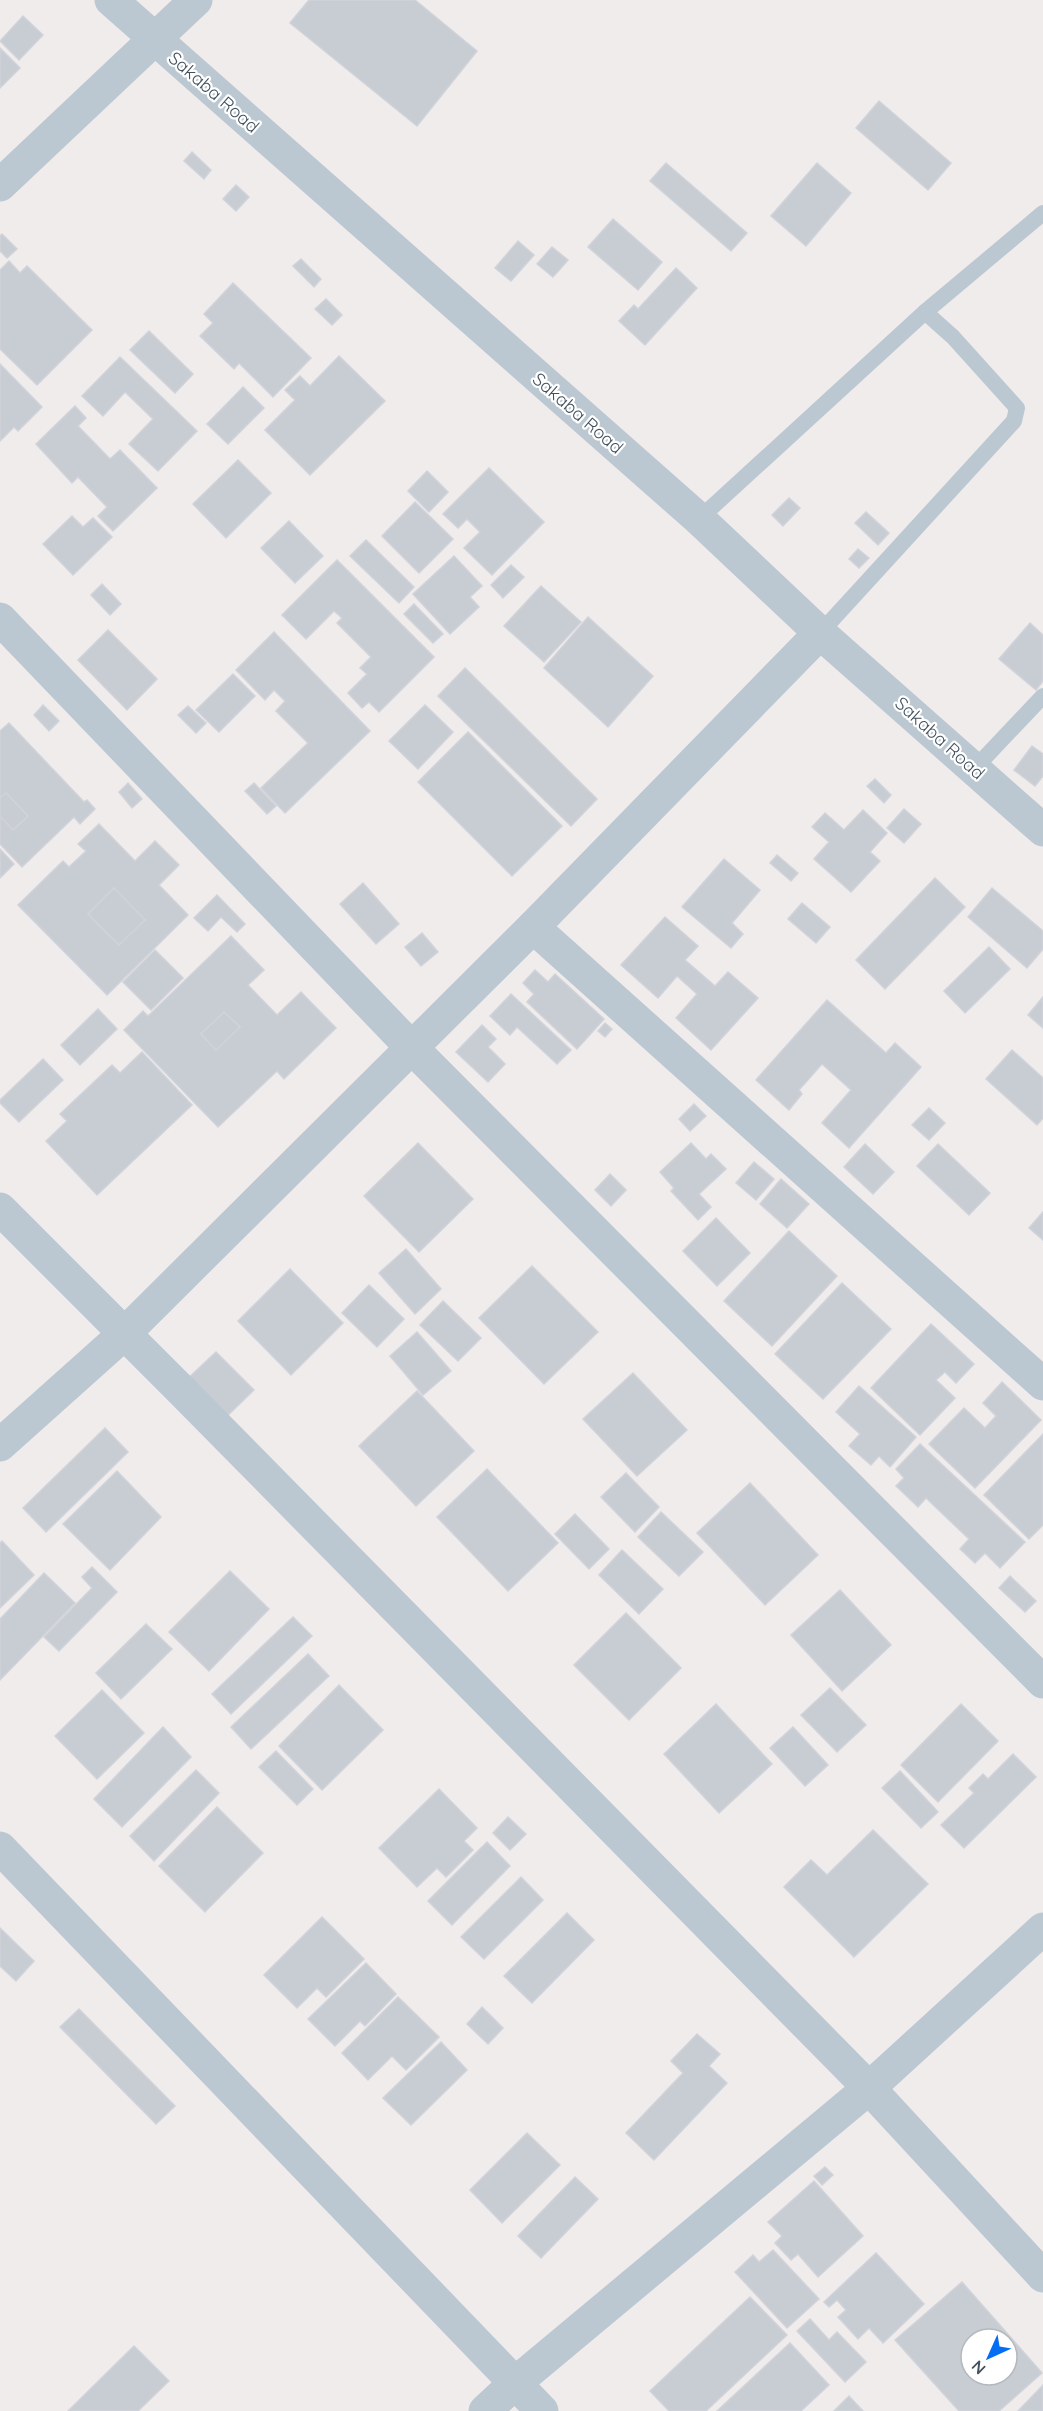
<svg xmlns="http://www.w3.org/2000/svg" width="1043" height="2411" viewBox="0 0 1043 2411" font-family="Quicksand,sans-serif">
	<style>
		.building { fill: #c8ccd3; stroke: #d0d3da; stroke-width: 1.5; fill-rule: evenodd }
		.lines { fill: none; stroke-linecap: round; stroke-linejoin: round }
		.service { stroke: #bbc8d1; stroke-width: 16 }
		.minor { stroke: #bbc8d1; stroke-width: 33 }
		.labels { text-anchor: middle; dominant-baseline: central; stroke-width: 4.5; stroke-linejoin: round; paint-order: stroke }
		.street-label { font-size: 18px; fill: #43515d; stroke: #fff }
	</style>
	<rect width="100%" height="100%" fill="#f0ecec"/>
	<g class="building">
		<path d="M 309,0 L 415,0 L 477,51 L 417,126 L 290,23 Z"/>
		<path d="M 23,16 L 43,35 L 19,60 L 0,41 Z"/>
		<path d="M 0,48 L 20,68 L 0,88 Z"/>
		<path d="M 879,101 L 951,163 L 928,190 L 856,128 Z"/>
		<path d="M 192,152 L 211,170 L 204,179 L 184,161 Z"/>
		<path d="M 666,163 L 747,233 L 731,251 L 650,181 Z"/>
		<path d="M 817,163 L 851,193 L 806,246 L 771,216 Z"/>
		<path d="M 236,185 L 249,197 L 236,211 L 223,199 Z"/>
		<path d="M 613,219 L 662,262 L 638,290 L 588,247 Z"/>
		<path d="M 2,234 L 17,249 L 7,258 L 0,251 L 0,236 Z"/>
		<path d="M 518,241 L 534,255 L 511,281 L 495,268 Z"/>
		<path d="M 552,247 L 568,260 L 553,277 L 537,264 Z"/>
		<path d="M 301,259 L 321,279 L 314,287 L 293,266 Z"/>
		<path d="M 9,261 L 20,273 L 27,266 L 92,330 L 37,385 L 0,349 L 0,270 Z"/>
		<path d="M 676,268 L 697,288 L 645,345 L 619,321 L 634,305 L 638,309 Z"/>
		<path d="M 233,283 L 311,358 L 273,397 L 239,363 L 234,369 L 200,336 L 213,323 L 204,314 Z"/>
		<path d="M 326,299 L 342,315 L 332,325 L 315,309 Z"/>
		<path d="M 149,331 L 193,374 L 175,393 L 130,350 Z"/>
		<path d="M 339,356 L 385,401 L 310,475 L 265,430 L 295,400 L 285,390 L 300,376 L 310,386 Z"/>
		<path d="M 120,357 L 197,431 L 158,471 L 129,444 L 153,419 L 125,392 L 103,416 L 82,396 Z"/>
		<path d="M 0,364 L 42,407 L 18,431 L 14,427 L 0,441 Z"/>
		<path d="M 243,387 L 264,408 L 228,444 L 207,424 Z"/>
		<path d="M 75,406 L 86,418 L 78,426 L 110,459 L 120,450 L 157,488 L 113,531 L 98,516 L 107,507 L 78,477 L 72,483 L 36,444 Z"/>
		<path d="M 238,460 L 271,493 L 226,538 L 193,504 Z"/>
		<path d="M 489,468 L 544,522 L 492,575 L 464,548 L 480,532 L 467,519 L 458,528 L 443,514 Z"/>
		<path d="M 427,471 L 448,492 L 429,512 L 408,491 Z"/>
		<path d="M 789,498 L 800,508 L 783,526 L 772,515 Z"/>
		<path d="M 415,502 L 453,539 L 419,573 L 382,536 Z"/>
		<path d="M 866,512 L 889,533 L 878,545 L 855,523 Z"/>
		<path d="M 72,516 L 83,527 L 93,518 L 112,537 L 73,575 L 43,544 Z"/>
		<path d="M 289,521 L 323,556 L 295,583 L 261,548 Z"/>
		<path d="M 366,540 L 414,587 L 399,603 L 350,556 Z"/>
		<path d="M 858,549 L 869,558 L 859,568 L 849,559 Z"/>
		<path d="M 454,556 L 482,586 L 470,597 L 479,607 L 450,634 L 413,594 Z"/>
		<path d="M 337,560 L 434,657 L 379,712 L 369,702 L 362,708 L 348,693 L 367,674 L 360,668 L 371,657 L 337,623 L 342,618 L 334,611 L 306,639 L 282,615 Z"/>
		<path d="M 511,565 L 524,577 L 503,598 L 491,585 Z"/>
		<path d="M 102,584 L 121,604 L 110,615 L 91,595 Z"/>
		<path d="M 541,586 L 581,622 L 544,662 L 504,626 Z"/>
		<path d="M 414,604 L 443,634 L 433,643 L 404,614 Z"/>
		<path d="M 588,617 L 653,676 L 608,727 L 544,668 Z"/>
		<path d="M 1030,623 L 1043,635 L 1043,681 L 1036,690 L 999,659 Z"/>
		<path d="M 108,630 L 157,679 L 127,710 L 78,660 Z"/>
		<path d="M 274,632 L 370,731 L 285,813 L 261,788 L 308,743 L 276,711 L 285,701 L 274,690 L 265,700 L 236,670 Z"/>
		<path d="M 465,668 L 597,799 L 571,826 L 438,696 Z"/>
		<path d="M 233,674 L 255,696 L 219,732 L 196,710 Z"/>
		<path d="M 43,705 L 59,721 L 49,731 L 34,715 Z"/>
		<path d="M 425,705 L 453,732 L 418,769 L 389,741 Z"/>
		<path d="M 188,706 L 206,723 L 196,733 L 178,715 Z"/>
		<path d="M 9,723 L 84,802 L 87,800 L 95,809 L 80,824 L 74,817 L 22,867 L 0,844 L 0,816 L 13,830 L 28,816 L 6,793 L 0,798 L 0,731 Z"/>
		<path d="M 468,732 L 562,826 L 512,876 L 418,782 Z"/>
		<path d="M 1032,746 L 1043,754 L 1043,776 L 1035,786 L 1014,770 Z"/>
		<path d="M 875,779 L 891,795 L 884,803 L 867,786 Z"/>
		<path d="M 128,783 L 142,799 L 132,808 L 119,792 Z"/>
		<path d="M 254,783 L 276,806 L 267,814 L 245,791 Z"/>
		<path d="M 6,793 L 28,816 L 13,830 L 0,816 L 0,798 Z"/>
		<path d="M 904,809 L 921,824 L 904,843 L 887,828 Z"/>
		<path d="M 863,810 L 887,833 L 870,852 L 880,861 L 851,892 L 814,859 L 829,842 L 812,827 L 825,813 L 844,830 Z"/>
		<path d="M 99,824 L 135,861 L 155,841 L 179,865 L 159,885 L 188,915 L 107,995 L 18,905 L 63,861 L 69,867 L 86,851 L 78,844 ZM 114,888 L 145,920 L 119,945 L 88,914 Z"/>
		<path d="M 0,849 L 14,864 L 0,878 Z"/>
		<path d="M 777,855 L 798,873 L 791,881 L 770,863 Z"/>
		<path d="M 724,859 L 760,890 L 732,923 L 743,934 L 731,948 L 682,907 Z"/>
		<path d="M 935,878 L 965,907 L 885,989 L 856,960 Z"/>
		<path d="M 363,883 L 399,924 L 376,944 L 340,904 Z"/>
		<path d="M 114,888 L 145,920 L 119,945 L 88,914 Z"/>
		<path d="M 992,888 L 1043,931 L 1043,949 L 1027,968 L 968,917 Z"/>
		<path d="M 217,895 L 245,924 L 237,932 L 221,917 L 208,931 L 194,918 Z"/>
		<path d="M 802,903 L 830,927 L 816,943 L 788,919 Z"/>
		<path d="M 665,917 L 698,946 L 685,960 L 715,986 L 728,972 L 758,998 L 711,1050 L 676,1018 L 697,994 L 677,976 L 658,998 L 621,965 Z"/>
		<path d="M 422,933 L 438,952 L 421,966 L 405,947 Z"/>
		<path d="M 231,936 L 264,970 L 248,985 L 277,1015 L 301,992 L 336,1028 L 284,1079 L 277,1071 L 218,1127 L 124,1030 L 143,1011 L 148,1016 ZM 224,1012 L 240,1027 L 216,1050 L 201,1034 Z"/>
		<path d="M 989,947 L 1010,969 L 965,1013 L 944,991 Z"/>
		<path d="M 155,950 L 183,978 L 151,1010 L 123,982 Z"/>
		<path d="M 535,970 L 548,982 L 555,974 L 604,1019 L 577,1049 L 527,1002 L 534,994 L 523,983 Z"/>
		<path d="M 511,994 L 571,1050 L 557,1064 L 517,1027 L 510,1035 L 490,1016 Z"/>
		<path d="M 1043,997 L 1043,1028 L 1028,1015 Z"/>
		<path d="M 827,1000 L 886,1053 L 895,1043 L 921,1067 L 849,1148 L 822,1123 L 851,1090 L 822,1064 L 799,1090 L 802,1094 L 789,1110 L 756,1080 Z"/>
		<path d="M 98,1009 L 117,1029 L 80,1065 L 61,1045 Z"/>
		<path d="M 224,1012 L 240,1027 L 216,1050 L 201,1034 Z"/>
		<path d="M 605,1023 L 612,1029 L 605,1037 L 598,1031 Z"/>
		<path d="M 482,1025 L 496,1039 L 488,1047 L 505,1064 L 488,1082 L 456,1052 Z"/>
		<path d="M 1012,1050 L 1043,1078 L 1043,1118 L 1037,1125 L 986,1079 Z"/>
		<path d="M 142,1052 L 192,1105 L 97,1195 L 46,1141 L 67,1121 L 60,1114 L 112,1065 L 120,1073 Z"/>
		<path d="M 43,1059 L 63,1080 L 19,1122 L 0,1103 L 0,1100 Z"/>
		<path d="M 694,1104 L 706,1116 L 690,1131 L 679,1119 Z"/>
		<path d="M 929,1108 L 945,1123 L 929,1140 L 912,1125 Z"/>
		<path d="M 418,1143 L 473,1199 L 419,1252 L 364,1196 Z"/>
		<path d="M 691,1143 L 706,1159 L 711,1154 L 726,1169 L 699,1194 L 711,1207 L 698,1220 L 671,1191 L 674,1188 L 660,1172 Z"/>
		<path d="M 865,1144 L 894,1172 L 873,1194 L 844,1167 Z"/>
		<path d="M 938,1144 L 990,1193 L 969,1215 L 917,1166 Z"/>
		<path d="M 754,1162 L 774,1179 L 756,1200 L 736,1183 Z"/>
		<path d="M 610,1174 L 626,1190 L 611,1206 L 595,1190 Z"/>
		<path d="M 781,1179 L 809,1204 L 787,1228 L 760,1204 Z"/>
		<path d="M 1043,1212 L 1043,1240 L 1029,1228 Z"/>
		<path d="M 716,1218 L 750,1253 L 717,1286 L 683,1251 Z"/>
		<path d="M 789,1231 L 837,1276 L 772,1346 L 724,1301 Z"/>
		<path d="M 406,1249 L 441,1289 L 415,1314 L 379,1273 Z"/>
		<path d="M 532,1266 L 598,1332 L 544,1384 L 479,1318 Z"/>
		<path d="M 290,1269 L 343,1323 L 291,1375 L 238,1321 Z"/>
		<path d="M 842,1283 L 891,1329 L 823,1399 L 775,1354 Z"/>
		<path d="M 369,1285 L 404,1319 L 377,1347 L 342,1313 Z"/>
		<path d="M 443,1301 L 481,1338 L 458,1361 L 420,1325 Z"/>
		<path d="M 931,1324 L 974,1364 L 956,1383 L 945,1372 L 936,1380 L 955,1398 L 920,1435 L 871,1388 Z"/>
		<path d="M 417,1332 L 451,1371 L 423,1395 L 390,1356 Z"/>
		<path d="M 216,1352 L 254,1390 L 222,1421 L 184,1382 Z"/>
		<path d="M 633,1373 L 687,1430 L 637,1476 L 583,1419 Z"/>
		<path d="M 1002,1382 L 1041,1420 L 975,1488 L 929,1444 L 964,1408 L 985,1428 L 996,1416 L 983,1403 Z"/>
		<path d="M 859,1386 L 916,1437 L 890,1467 L 879,1456 L 871,1465 L 849,1446 L 860,1434 L 836,1412 Z"/>
		<path d="M 417,1391 L 474,1451 L 416,1506 L 359,1446 Z"/>
		<path d="M 105,1428 L 128,1452 L 46,1532 L 23,1508 Z"/>
		<path d="M 1043,1434 L 1043,1525 L 1029,1539 L 984,1495 Z"/>
		<path d="M 920,1444 L 1025,1542 L 1000,1568 L 985,1553 L 975,1563 L 960,1549 L 969,1539 L 926,1498 L 918,1507 L 896,1486 L 904,1478 L 896,1469 Z"/>
		<path d="M 487,1469 L 558,1543 L 508,1591 L 437,1517 Z"/>
		<path d="M 117,1471 L 161,1517 L 110,1570 L 63,1524 Z"/>
		<path d="M 626,1473 L 659,1507 L 635,1532 L 601,1497 Z"/>
		<path d="M 750,1483 L 818,1555 L 765,1605 L 697,1533 Z"/>
		<path d="M 661,1512 L 703,1552 L 679,1576 L 638,1537 Z"/>
		<path d="M 575,1514 L 609,1549 L 589,1569 L 555,1534 Z"/>
		<path d="M 2,1541 L 34,1575 L 0,1608 L 0,1543 Z"/>
		<path d="M 622,1550 L 663,1589 L 639,1614 L 599,1575 Z"/>
		<path d="M 92,1567 L 117,1592 L 59,1651 L 44,1637 L 92,1588 L 82,1577 Z"/>
		<path d="M 230,1571 L 269,1609 L 209,1671 L 169,1632 Z"/>
		<path d="M 44,1573 L 75,1603 L 0,1680 L 0,1619 Z"/>
		<path d="M 1010,1576 L 1036,1601 L 1025,1612 L 999,1588 Z"/>
		<path d="M 840,1590 L 891,1645 L 842,1691 L 791,1635 Z"/>
		<path d="M 626,1613 L 681,1668 L 629,1720 L 574,1665 Z"/>
		<path d="M 293,1617 L 312,1636 L 231,1714 L 212,1694 Z"/>
		<path d="M 146,1624 L 172,1649 L 121,1699 L 96,1673 Z"/>
		<path d="M 308,1654 L 329,1676 L 251,1749 L 231,1727 Z"/>
		<path d="M 339,1685 L 383,1730 L 322,1790 L 279,1746 Z"/>
		<path d="M 830,1688 L 866,1725 L 837,1752 L 801,1715 Z"/>
		<path d="M 102,1690 L 144,1733 L 97,1779 L 55,1736 Z"/>
		<path d="M 716,1704 L 772,1764 L 719,1813 L 664,1754 Z"/>
		<path d="M 961,1704 L 998,1741 L 938,1802 L 901,1765 Z"/>
		<path d="M 163,1727 L 191,1757 L 122,1827 L 94,1799 Z"/>
		<path d="M 793,1727 L 828,1765 L 805,1786 L 770,1748 Z"/>
		<path d="M 276,1751 L 313,1789 L 297,1805 L 259,1767 Z"/>
		<path d="M 1013,1754 L 1036,1777 L 964,1848 L 941,1825 L 974,1793 L 969,1788 L 983,1774 L 988,1779 Z"/>
		<path d="M 196,1770 L 219,1793 L 154,1861 L 130,1836 Z"/>
		<path d="M 900,1771 L 938,1812 L 921,1828 L 882,1788 Z"/>
		<path d="M 439,1789 L 477,1828 L 464,1841 L 473,1850 L 446,1877 L 437,1868 L 417,1887 L 379,1848 Z"/>
		<path d="M 217,1807 L 263,1853 L 205,1912 L 159,1866 Z"/>
		<path d="M 508,1817 L 526,1834 L 510,1850 L 493,1833 Z"/>
		<path d="M 873,1830 L 928,1884 L 854,1957 L 784,1887 L 811,1860 L 827,1875 Z"/>
		<path d="M 487,1842 L 510,1866 L 452,1925 L 428,1901 Z"/>
		<path d="M 521,1877 L 543,1900 L 484,1959 L 461,1937 Z"/>
		<path d="M 567,1913 L 594,1940 L 532,2003 L 504,1976 Z"/>
		<path d="M 322,1917 L 364,1959 L 326,1997 L 317,1988 L 297,2008 L 264,1975 Z"/>
		<path d="M 0,1928 L 34,1961 L 16,1981 L 0,1966 Z"/>
		<path d="M 366,1963 L 396,1994 L 365,2026 L 360,2021 L 335,2046 L 308,2019 Z"/>
		<path d="M 398,1997 L 439,2037 L 406,2070 L 392,2056 L 368,2080 L 342,2053 Z"/>
		<path d="M 482,2007 L 503,2028 L 488,2044 L 467,2024 Z"/>
		<path d="M 79,2009 L 175,2106 L 156,2124 L 60,2027 Z"/>
		<path d="M 697,2034 L 720,2054 L 709,2066 L 727,2083 L 654,2160 L 626,2133 L 683,2073 L 671,2061 Z"/>
		<path d="M 441,2042 L 467,2070 L 411,2125 L 383,2098 Z"/>
		<path d="M 527,2133 L 560,2165 L 502,2223 L 470,2190 Z"/>
		<path d="M 825,2167 L 833,2175 L 822,2185 L 814,2176 Z"/>
		<path d="M 575,2177 L 598,2199 L 541,2258 L 518,2236 Z"/>
		<path d="M 814,2181 L 863,2236 L 818,2277 L 798,2254 L 791,2260 L 775,2243 L 782,2236 L 768,2222 Z"/>
		<path d="M 773,2250 L 819,2299 L 787,2328 L 735,2272 L 753,2255 L 759,2262 Z"/>
		<path d="M 876,2253 L 924,2304 L 883,2343 L 869,2328 L 858,2339 L 838,2317 L 846,2310 L 837,2300 L 829,2307 L 824,2302 Z"/>
		<path d="M 962,2282 L 1042,2373 L 999,2411 L 959,2411 L 895,2340 ZM 971,2339 L 1007,2339 L 1007,2375 L 971,2375 Z"/>
		<path d="M 750,2297 L 787,2335 L 706,2411 L 669,2411 L 650,2391 Z"/>
		<path d="M 810,2319 L 829,2340 L 837,2332 L 866,2362 L 845,2382 L 797,2331 Z"/>
		<path d="M 790,2343 L 829,2385 L 801,2411 L 717,2411 Z"/>
		<path d="M 134,2346 L 169,2381 L 138,2411 L 68,2411 Z"/>
		<path d="M 1043,2385 L 1043,2411 L 1018,2411 Z"/>
		<path d="M 849,2396 L 863,2411 L 834,2411 Z"/>
	</g>
	<g class="lines">
		<g class="service">
			<path d="M 699,519 L 925,312"/>
			<path d="M 820,633 L 1014,421 L 1017,408 L 953,337 L 925,312 L 1043,213"/>
			<path d="M 974,769 L 1043,696"/>
		</g>
		<g class="minor">
			<path d="M 111,0 L 699,519 L 820,633 L 1043,830"/>
			<path d="M 0,185 L 196,0"/>
			<path d="M 0,619 L 411,1047 L 1043,1682"/>
			<path d="M 533,927 L 1043,1384"/>
			<path d="M 0,1209 L 180,1389 L 869,2088 L 1043,2276"/>
			<path d="M 0,1445 L 124,1334 L 533,927 L 820,633"/>
			<path d="M 0,1848 L 542,2411"/>
			<path d="M 485,2411 L 514,2384 L 869,2088 L 1043,1929"/>
		</g>
	</g>
	<g class="labels">
		<g class="street-label">
			<text transform="translate(214 92) rotate(41)">Sakaba Road</text>
			<text transform="translate(578 413) rotate(41)">Sakaba Road</text>
			<text transform="translate(940 738) rotate(42)">Sakaba Road</text>
		</g>
	</g>
	<g transform="translate(989 2357) rotate(225)"><circle r="28" fill="#ffffff" stroke="#b4b9be" stroke-width="1.5"/>
	<path d="M0-4.5L10 22L0 15L-10 22Z" fill="#036ef3"/>
	<text y="-9" font-size="16" font-weight="bold" text-anchor="middle" fill="#43515d">N</text>
	</g>
</svg>
